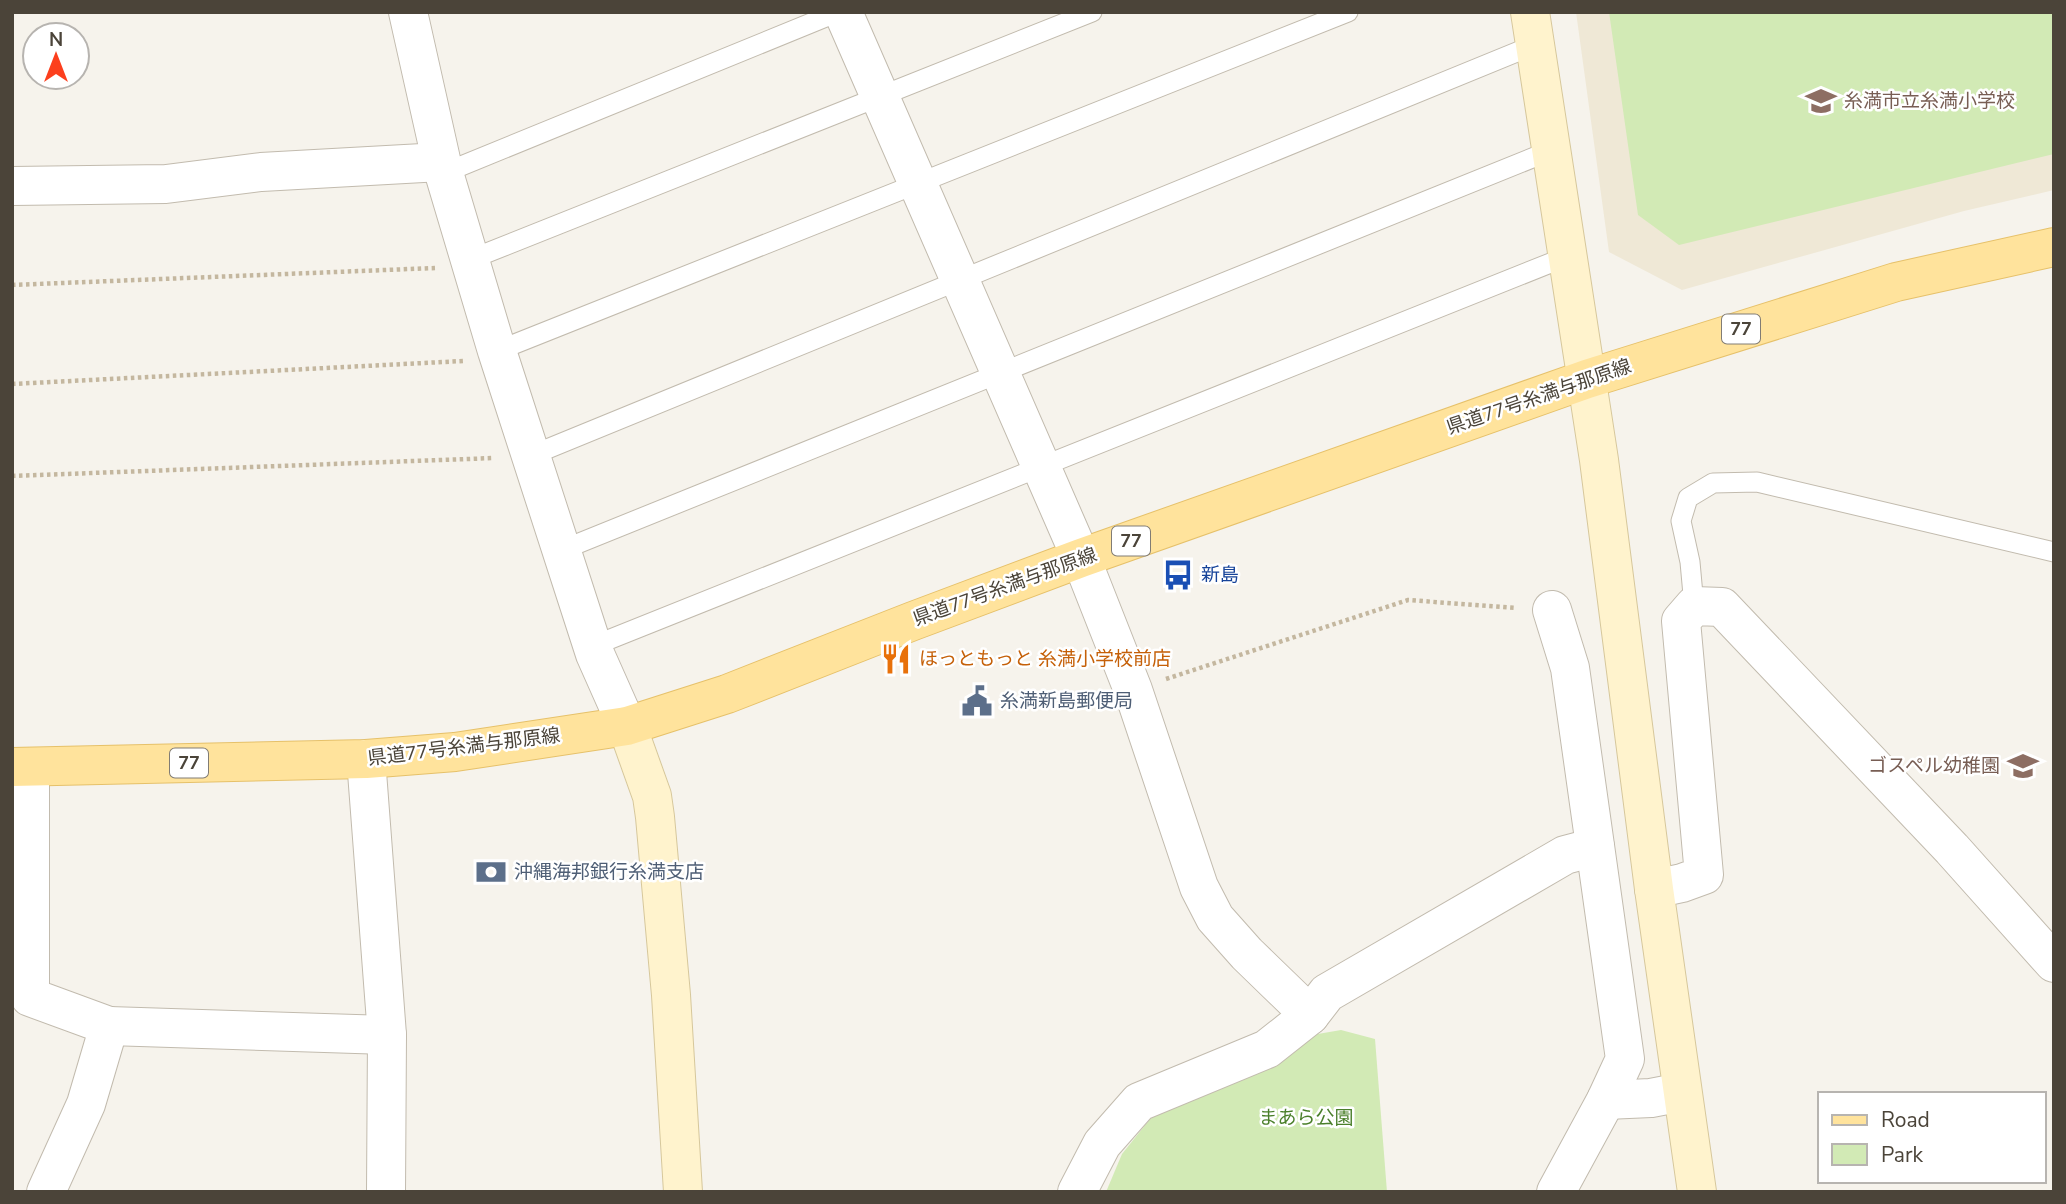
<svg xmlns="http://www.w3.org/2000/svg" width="2066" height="1204" viewBox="0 0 2066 1204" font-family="'Nunito Sans','Noto Sans JP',sans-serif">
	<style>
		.education { fill: #efe8d6 }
		.green { fill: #d2eab5 }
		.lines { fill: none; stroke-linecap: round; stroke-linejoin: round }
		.lane-casing { stroke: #c2bbae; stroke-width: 21 }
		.street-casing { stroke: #c2bbae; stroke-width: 40 }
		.secondary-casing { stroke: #d6c79b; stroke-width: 40 }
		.primary-casing { stroke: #e6c16a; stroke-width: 40 }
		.path { stroke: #c4b79f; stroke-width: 4.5; stroke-dasharray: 3.5 3.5; stroke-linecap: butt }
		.lane { stroke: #fff; stroke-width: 19 }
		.street { stroke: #fff; stroke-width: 38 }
		.secondary { stroke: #fff3cd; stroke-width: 38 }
		.primary { stroke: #ffe39c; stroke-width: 38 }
		.labels { text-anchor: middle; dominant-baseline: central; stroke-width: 5; stroke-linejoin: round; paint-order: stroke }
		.shield { fill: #fff; stroke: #817c74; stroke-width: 2 }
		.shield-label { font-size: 18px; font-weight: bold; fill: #4b4439 }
		.education-label { font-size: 19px; fill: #785e54; stroke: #fff; text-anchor: start }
		.street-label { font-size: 19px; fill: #4b4439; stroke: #fff }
		.transit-label { font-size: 19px; fill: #164399; stroke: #fff; text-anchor: start }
		.food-label { font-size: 19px; fill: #c56008; stroke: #fff; text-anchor: start }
		.service-label { font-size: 19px; fill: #4e5e75; stroke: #fff; text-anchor: start }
		.park-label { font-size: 19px; fill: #4a7f2a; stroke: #fff }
	</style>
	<rect width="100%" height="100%" fill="#f6f3ec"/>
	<path class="education" d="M 1576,12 L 2054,12 L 2054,190 L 1964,211 L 1682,290 L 1609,252 Z"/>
	<g class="green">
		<path d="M 1609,12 L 2054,12 L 2054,154 L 1679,245 L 1638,215 Z"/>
		<path d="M 1341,1030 L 1375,1039 L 1387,1192 L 1106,1192 L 1122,1154 L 1166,1099 L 1312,1035 Z"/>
	</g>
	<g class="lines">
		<g class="lane-casing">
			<g id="lane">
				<path d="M 444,173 L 838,12"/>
				<path d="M 469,260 L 1092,12"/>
				<path d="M 497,351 L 1348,12"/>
				<path d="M 530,456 L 1534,45"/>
				<path d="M 562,550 L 1552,150"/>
				<path d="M 1694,606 L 1690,562 L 1681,521 L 1688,498 L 1713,483 L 1757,482 L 2054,552"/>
				<path d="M 593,646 L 1568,256"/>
			</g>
		</g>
		<g class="street-casing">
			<g id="street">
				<path d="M 408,12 L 444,173 L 497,351 L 595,654 L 627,726"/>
				<path d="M 843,12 L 1081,558 L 1133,690 L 1199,887 L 1215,918 L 1247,954 L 1310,1015 L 1327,993 L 1565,855 L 1595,847"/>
				<path d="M 12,186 L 166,184 L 261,172 L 441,162"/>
				<path d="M 1552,610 L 1570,668 L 1625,1059 L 1606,1100 L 1556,1192"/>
				<path d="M 366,759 L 387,1035 L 386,1192"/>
				<path d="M 30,767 L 30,997 L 109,1026 L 86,1104 L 46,1192"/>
				<path d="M 1654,889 L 1682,883 L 1704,875 L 1681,621 L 1694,606 L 1722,607 L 1952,849 L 2054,963"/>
				<path d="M 109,1026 L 387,1035"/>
				<path d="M 1606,1100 L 1651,1098 L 1682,1092"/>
				<path d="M 1077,1192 L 1102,1144 L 1139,1102 L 1267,1049 L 1310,1015"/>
			</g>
		</g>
		<g class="secondary-casing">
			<g id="secondary">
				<path d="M 1530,12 L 1599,460 L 1654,889 L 1697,1192"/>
				<path d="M 627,726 L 652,796 L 655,817 L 671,995 L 683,1192"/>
			</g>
		</g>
		<g class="primary-casing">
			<path id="primary" d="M 12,767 L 366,759 L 455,752 L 627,726 L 727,694 L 913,621 L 1081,558 L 1587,379 L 1896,282 L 2054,247"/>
		</g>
		<g class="path">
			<path d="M 12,285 L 435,268"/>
			<path d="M 12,384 L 463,361"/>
			<path d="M 12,476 L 494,458"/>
			<path d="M 1166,679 L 1408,600 L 1516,608"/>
		</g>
		<use href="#lane" class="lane"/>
		<use href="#street" class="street"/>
		<use href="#secondary" class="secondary"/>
		<use href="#primary" class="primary"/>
	</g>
	<defs>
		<g id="school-bare" transform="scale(2.415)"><path d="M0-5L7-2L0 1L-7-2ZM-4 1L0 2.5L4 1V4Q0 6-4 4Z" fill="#8d6e63" stroke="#fff" stroke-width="2.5" paint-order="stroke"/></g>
		<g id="bus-bare" transform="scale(2.415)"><path d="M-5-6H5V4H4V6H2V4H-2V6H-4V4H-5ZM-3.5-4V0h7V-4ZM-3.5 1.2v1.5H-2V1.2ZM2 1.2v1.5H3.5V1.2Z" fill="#1a4fb4" stroke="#fff" stroke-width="2.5" paint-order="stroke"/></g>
		<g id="restaurant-bare" transform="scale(2.415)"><path d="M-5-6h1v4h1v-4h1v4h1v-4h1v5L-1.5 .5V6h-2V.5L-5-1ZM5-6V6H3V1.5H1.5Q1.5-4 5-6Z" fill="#e8710a" stroke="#fff" stroke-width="2.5" paint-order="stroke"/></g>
		<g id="civic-bare" transform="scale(2.415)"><path d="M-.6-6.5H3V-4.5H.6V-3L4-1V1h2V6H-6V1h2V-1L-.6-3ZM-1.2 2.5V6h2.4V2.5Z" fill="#5c6f8a" stroke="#fff" stroke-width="2.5" paint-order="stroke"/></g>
		<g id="bank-bare" transform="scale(2.415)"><path d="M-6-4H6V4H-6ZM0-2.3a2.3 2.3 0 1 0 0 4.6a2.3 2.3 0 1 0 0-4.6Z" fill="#5c6f8a" stroke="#fff" stroke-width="2.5" paint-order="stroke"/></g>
	</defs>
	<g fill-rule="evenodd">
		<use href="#school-bare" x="1821" y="101"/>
		<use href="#bus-bare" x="1178" y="575"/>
		<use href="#restaurant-bare" x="896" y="659"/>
		<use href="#civic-bare" x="977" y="701"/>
		<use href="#school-bare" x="2023" y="766"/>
		<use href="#bank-bare" x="491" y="872"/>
	</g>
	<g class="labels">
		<g class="shield">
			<rect x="1722" y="314.5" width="38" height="29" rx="5"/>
			<rect x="1112" y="526.5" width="38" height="29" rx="5"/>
			<rect x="170" y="748.5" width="38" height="29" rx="5"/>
		</g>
		<g class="shield-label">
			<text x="1741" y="329">77</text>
			<text x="1131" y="541">77</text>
			<text x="189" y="763">77</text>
		</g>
		<g class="education-label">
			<text x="1844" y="101">糸満市立糸満小学校</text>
			<text x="2000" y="766" text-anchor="end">ゴスペル幼稚園</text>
		</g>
		<g class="street-label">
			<text transform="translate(1539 397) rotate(-19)">県道77号糸満与那原線</text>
			<text transform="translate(1005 587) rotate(-20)">県道77号糸満与那原線</text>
			<text transform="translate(464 747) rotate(-7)">県道77号糸満与那原線</text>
		</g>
		<g class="transit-label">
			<text x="1201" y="575">新島</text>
		</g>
		<g class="food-label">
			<text x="919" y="659">ほっともっと 糸満小学校前店</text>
		</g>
		<g class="service-label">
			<text x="1000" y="701">糸満新島郵便局</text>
			<text x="514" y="872">沖縄海邦銀行糸満支店</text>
		</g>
		<g class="park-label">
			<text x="1306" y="1118">まあら公園</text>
		</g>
	</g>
	<rect width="2066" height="1204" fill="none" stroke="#4b4439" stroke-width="28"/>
	<rect x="1818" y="1092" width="228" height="91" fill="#ffffff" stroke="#b7b4b0" stroke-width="2"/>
	<rect x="1832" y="1115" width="35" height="10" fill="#ffe39c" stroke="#b7b4b0" stroke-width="2"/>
	<text x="1881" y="1127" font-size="21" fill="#4b4439">Road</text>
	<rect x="1832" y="1144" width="35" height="21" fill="#d2eab5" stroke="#b7b4b0" stroke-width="2"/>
	<text x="1881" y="1162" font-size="21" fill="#4b4439">Park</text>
	<g transform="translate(56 56)"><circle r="33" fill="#ffffff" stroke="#b7b4b0" stroke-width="2"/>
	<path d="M0-5L12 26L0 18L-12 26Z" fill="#fc3f1d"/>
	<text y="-10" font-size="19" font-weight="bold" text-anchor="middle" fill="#4b4439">N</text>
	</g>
</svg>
